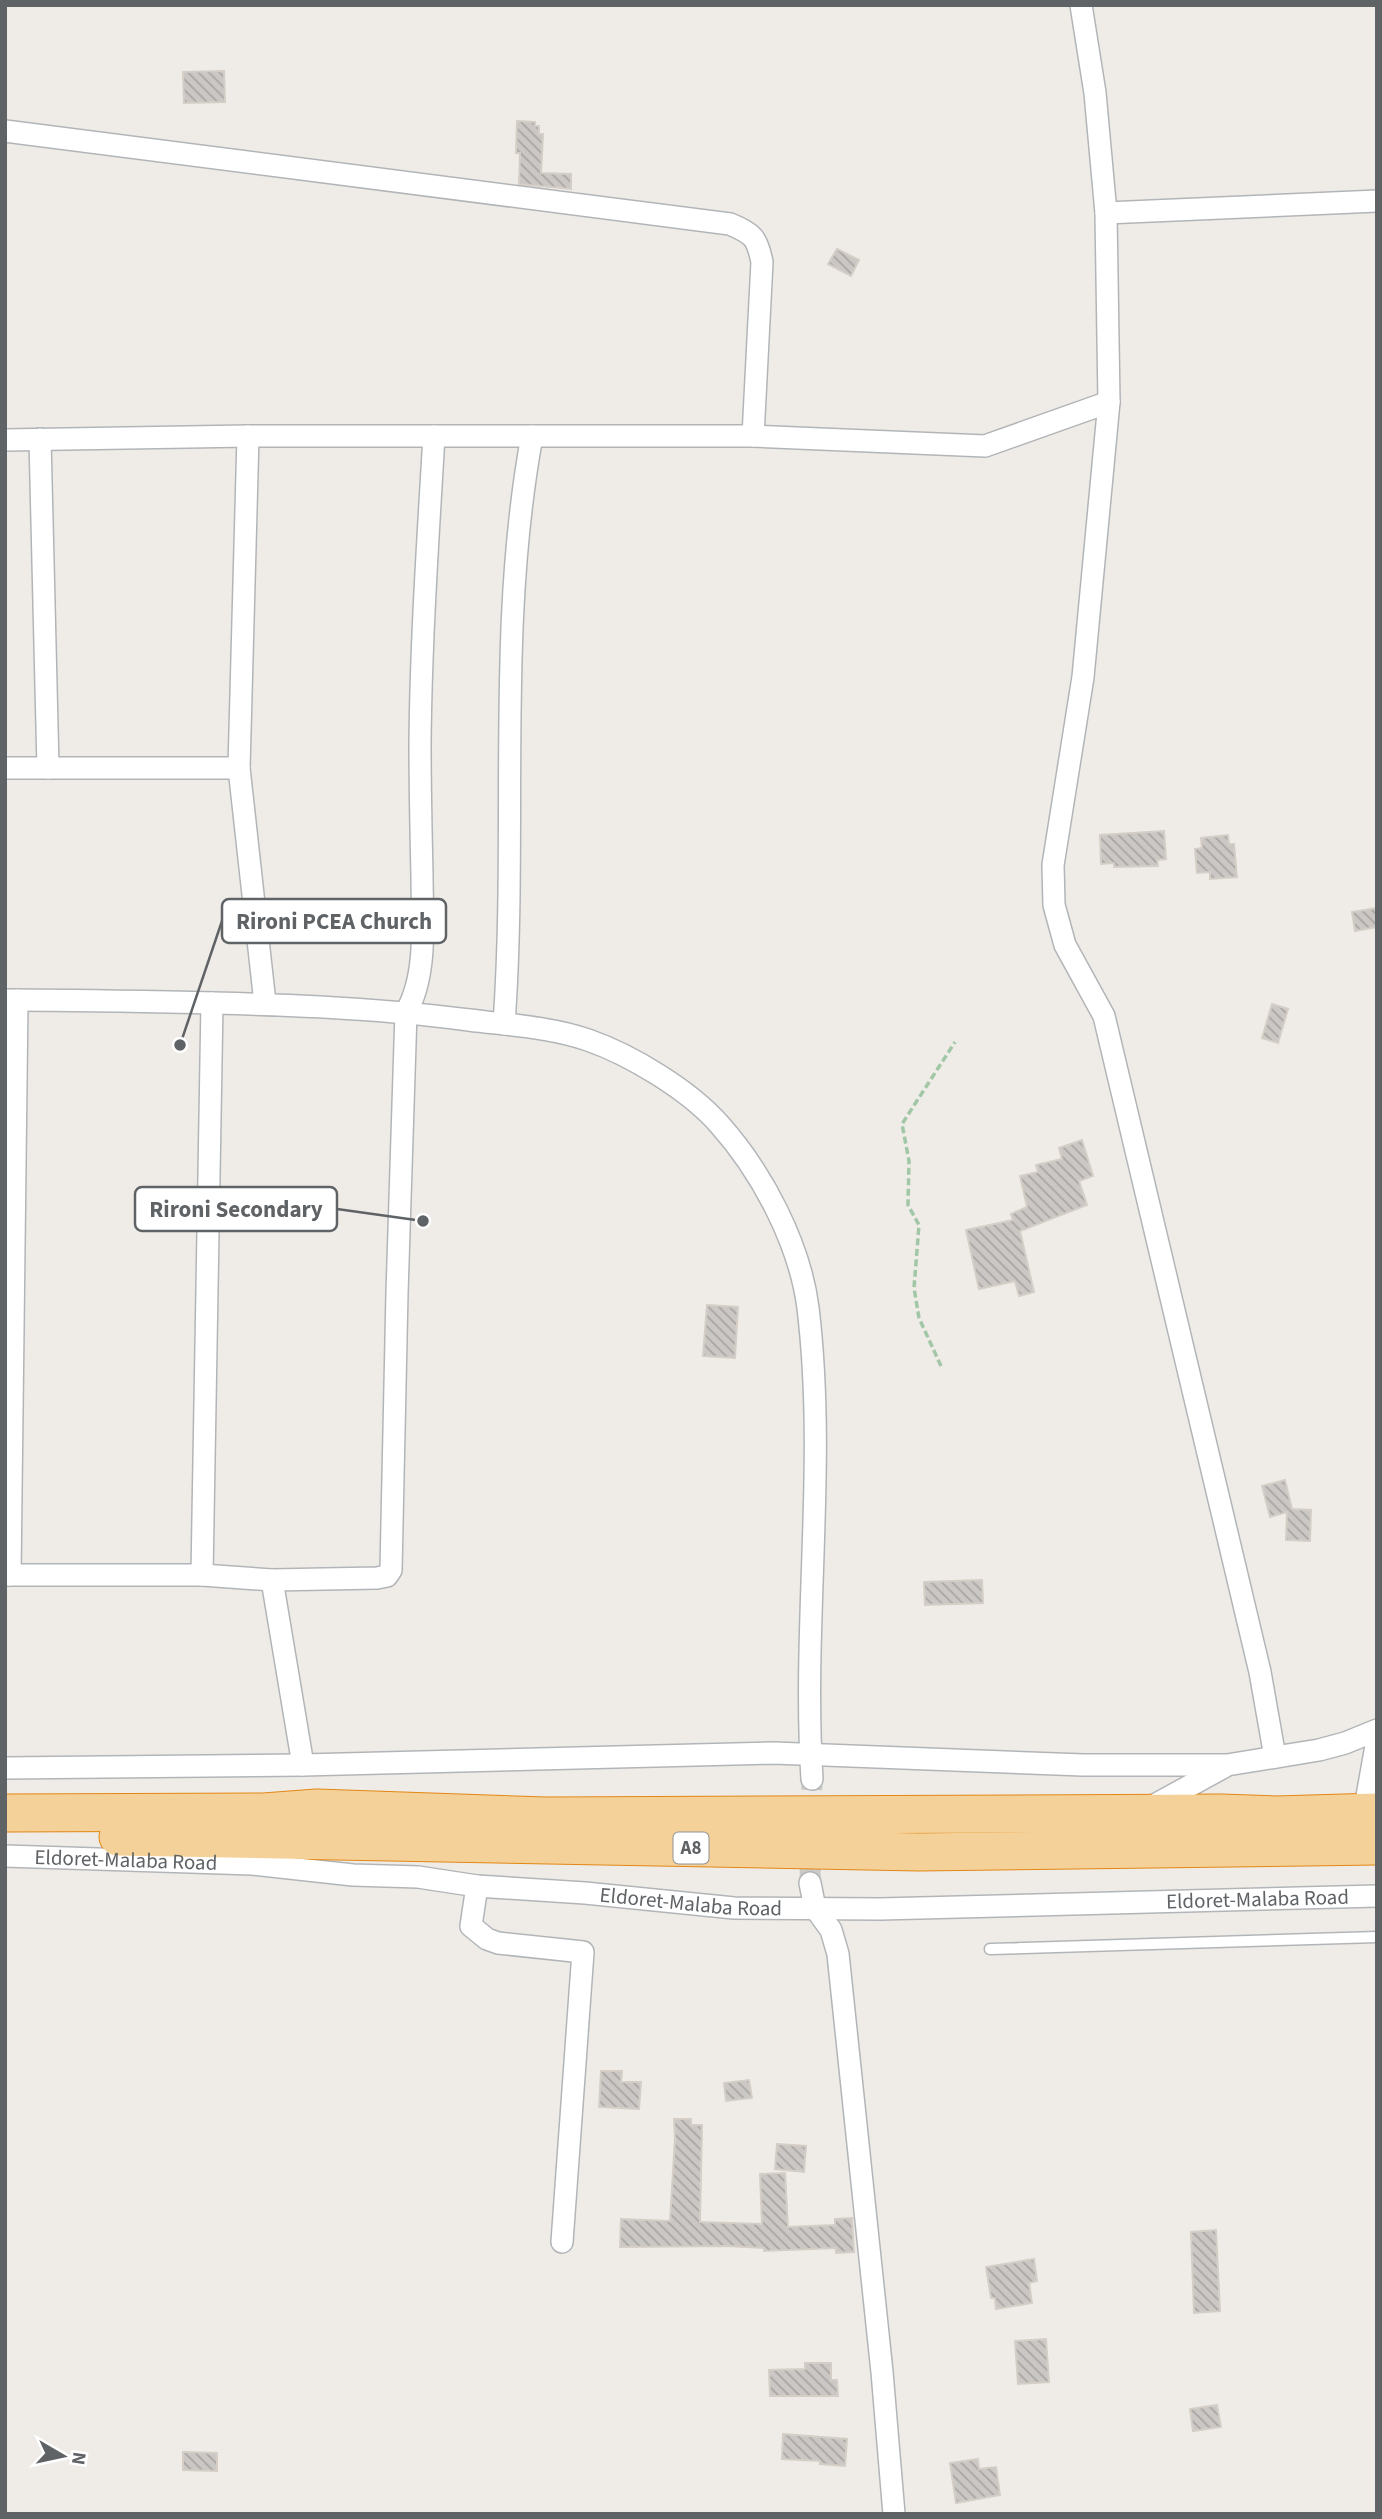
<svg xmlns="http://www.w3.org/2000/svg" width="1382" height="2519" viewBox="0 0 1382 2519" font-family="'Source Sans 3',sans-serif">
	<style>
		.building { fill: url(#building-back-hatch); stroke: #d4cec6; stroke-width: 2 }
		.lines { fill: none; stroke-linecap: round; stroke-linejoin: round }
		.street-tunnel { stroke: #cbcac7; stroke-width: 21; stroke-dasharray: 21 10; stroke-linecap: butt }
		.lane-casing { stroke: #b2b5b8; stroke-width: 13 }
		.street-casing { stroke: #b2b5b8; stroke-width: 24 }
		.highway-casing { stroke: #e38714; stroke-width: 39 }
		.path { stroke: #a1c7a7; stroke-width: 3.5; stroke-dasharray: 7 3.5; stroke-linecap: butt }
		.lane { stroke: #fff; stroke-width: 10 }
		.street { stroke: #fff; stroke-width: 21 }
		.highway { stroke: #f4d199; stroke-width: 37 }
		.labels { text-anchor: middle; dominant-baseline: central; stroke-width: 5; stroke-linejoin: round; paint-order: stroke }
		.shield { fill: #fff; stroke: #8f9294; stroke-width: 2 }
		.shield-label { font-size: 19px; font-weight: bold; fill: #5f6366 }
		.street-label { font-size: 21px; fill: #5f6366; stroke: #fff }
		.leader { fill: none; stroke: #5f6366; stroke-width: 2.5 }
		.callout-dot { fill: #5f6366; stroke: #fff; stroke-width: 2.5 }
		.callout { fill: #fff; stroke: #5f6366; stroke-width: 2.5 }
		.callout-label { font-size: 23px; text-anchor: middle; font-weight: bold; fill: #5f6366 }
	</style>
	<defs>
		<pattern id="building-back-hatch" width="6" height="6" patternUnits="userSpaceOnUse" patternTransform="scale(1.75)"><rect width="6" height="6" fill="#cbc7c4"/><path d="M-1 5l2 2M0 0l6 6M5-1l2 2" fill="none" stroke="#a8a5a3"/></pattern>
	</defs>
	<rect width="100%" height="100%" fill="#efece7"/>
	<g class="building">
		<path d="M 224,71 L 225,102 L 184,103 L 183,72 Z"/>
		<path d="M 517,121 L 535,122 L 535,126 L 539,126 L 539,134 L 543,134 L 541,173 L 571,174 L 571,189 L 519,184 L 520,153 L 516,153 Z"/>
		<path d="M 837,249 L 859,260 L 851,276 L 828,264 Z"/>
		<path d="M 1164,831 L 1166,859 L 1157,860 L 1158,866 L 1114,867 L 1114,863 L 1101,864 L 1100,835 Z"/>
		<path d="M 1228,835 L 1229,844 L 1234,844 L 1237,877 L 1210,879 L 1210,872 L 1197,873 L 1195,849 L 1202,848 L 1201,838 Z"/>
		<path d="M 1377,908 L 1377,927 L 1355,931 L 1352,912 Z"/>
		<path d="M 1272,1004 L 1288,1009 L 1278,1043 L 1262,1038 Z"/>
		<path d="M 1082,1140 L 1093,1176 L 1079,1181 L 1087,1205 L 1020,1231 L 1034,1292 L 1019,1296 L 1015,1281 L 979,1289 L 966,1230 L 1013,1220 L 1011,1214 L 1027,1207 L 1020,1176 L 1038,1172 L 1036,1165 L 1062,1159 L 1059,1148 Z"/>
		<path d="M 707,1305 L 738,1307 L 735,1358 L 703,1356 Z"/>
		<path d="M 1285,1480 L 1292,1509 L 1311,1510 L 1310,1541 L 1286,1540 L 1287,1512 L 1270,1517 L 1262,1486 Z"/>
		<path d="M 982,1580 L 983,1603 L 925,1605 L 924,1582 Z"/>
		<path d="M 601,2071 L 622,2071 L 621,2082 L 641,2082 L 639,2109 L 599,2107 Z"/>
		<path d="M 749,2080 L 752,2098 L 726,2101 L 724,2083 Z"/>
		<path d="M 674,2119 L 691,2119 L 691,2125 L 702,2125 L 700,2222 L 762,2224 L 760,2174 L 785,2173 L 788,2227 L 835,2225 L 835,2219 L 852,2218 L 854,2252 L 836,2253 L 836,2248 L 764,2251 L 764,2248 L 727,2246 L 620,2247 L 621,2219 L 670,2221 L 675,2138 Z"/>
		<path d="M 777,2144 L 806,2146 L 804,2172 L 775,2169 Z"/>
		<path d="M 1216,2230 L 1220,2311 L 1194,2313 L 1191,2232 Z"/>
		<path d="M 1034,2259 L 1037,2281 L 1029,2283 L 1032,2303 L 996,2309 L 995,2298 L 991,2298 L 986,2267 Z"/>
		<path d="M 1046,2339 L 1049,2382 L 1018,2384 L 1015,2341 Z"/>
		<path d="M 805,2363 L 831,2363 L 831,2380 L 837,2380 L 838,2396 L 770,2396 L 769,2370 L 805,2369 Z"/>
		<path d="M 1217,2405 L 1221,2427 L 1193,2431 L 1190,2409 Z"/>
		<path d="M 783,2434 L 847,2439 L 845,2466 L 820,2464 L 820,2461 L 782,2459 Z"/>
		<path d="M 183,2452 L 217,2453 L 217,2471 L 183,2470 Z"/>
		<path d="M 978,2459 L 979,2469 L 996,2467 L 1000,2495 L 956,2503 L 950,2463 Z"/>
	</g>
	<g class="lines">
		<path class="street-tunnel" d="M 810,1883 L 812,1779"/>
		<g class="lane-casing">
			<path id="lane" d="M 990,1949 L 1377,1937"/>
		</g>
		<g class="street-casing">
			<g id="street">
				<path d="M 1081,5 L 1095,93 L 1106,213 L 1109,402 L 1083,677 L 1053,865 L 1054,905 L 1065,945 L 1104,1016 L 1260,1672 L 1275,1757"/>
				<path d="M 5,131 L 730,224 C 753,234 757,237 762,262 L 753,436"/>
				<path d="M 1106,213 L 1377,201"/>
				<path d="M 40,439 L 48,768"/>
				<path d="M 5,440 L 248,436 L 753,436 L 985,446 L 1109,402"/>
				<path d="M 5,768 L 239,768 L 265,1003"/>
				<path d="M 239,768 L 248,436"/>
				<path d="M 5,1000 C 60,1000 115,1001 169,1002 C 270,1004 369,1007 469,1020 C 508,1025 551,1027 588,1040 C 631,1055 689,1090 719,1124 C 762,1172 800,1244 808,1308 C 827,1465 802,1622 812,1779"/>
				<path d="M 504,1024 C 518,828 496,631 532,436"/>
				<path d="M 5,1575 L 202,1575 L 272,1580 L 377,1578 L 387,1576 L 391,1570 L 397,1293 L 406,1012 C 428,975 422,918 422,876 C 421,832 420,788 420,743 C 421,641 428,538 434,436"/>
				<path d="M 10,1575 L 17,1000"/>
				<path d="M 202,1575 L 212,1003"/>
				<path d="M 272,1580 L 303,1765"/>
				<path d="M 5,1768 L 303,1765 L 774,1753 L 1083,1765 L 1227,1765 L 1319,1750 L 1345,1743 L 1377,1730"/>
				<path d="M 1151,1807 L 1224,1767"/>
				<path d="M 1364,1813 L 1377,1740"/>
				<path id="s1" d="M 5,1856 L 252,1864 L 353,1875 L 418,1877 L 477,1886 L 585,1893 L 734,1908 L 880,1909 L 1377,1896"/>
				<path d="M 810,1883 L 815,1908 L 831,1930 L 838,1954 L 882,2372 L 894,2514"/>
				<path d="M 477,1886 L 471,1926 L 487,1939 L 498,1943 L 583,1952 L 562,2242"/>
			</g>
		</g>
		<g class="highway-casing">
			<g id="highway">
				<path d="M 5,1813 L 264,1812 L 317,1808 L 546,1816 L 1221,1813 L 1276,1815 L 1377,1812"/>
				<path d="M 118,1837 L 919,1852 L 1377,1846"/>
			</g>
		</g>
		<path class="path" d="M 941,1366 L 919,1318 L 914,1288 L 919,1225 L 908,1205 L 909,1161 L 902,1124 L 955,1042"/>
		<use href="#lane" class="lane"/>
		<use href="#street" class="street"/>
		<use href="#highway" class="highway"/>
	</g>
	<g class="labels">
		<rect class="shield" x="673.5" y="1832.5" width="35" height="31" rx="5"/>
		<g class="shield-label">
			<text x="691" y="1848">A8</text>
		</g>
		<g class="street-label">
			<text stroke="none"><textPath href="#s1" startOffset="121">Eldoret-Malaba Road</textPath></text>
			<text stroke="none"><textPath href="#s1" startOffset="1255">Eldoret-Malaba Road</textPath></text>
			<text stroke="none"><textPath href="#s1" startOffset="688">Eldoret-Malaba Road</textPath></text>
		</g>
	</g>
	<path class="leader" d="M180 1045L222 921M423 1221L337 1209"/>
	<g class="callout-dot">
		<circle cx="180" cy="1045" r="7"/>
		<circle cx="423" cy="1221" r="7"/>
	</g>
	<g class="callout">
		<rect x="222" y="899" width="224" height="44" rx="7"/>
		<rect x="135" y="1187" width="202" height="44" rx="7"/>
	</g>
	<g class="callout-label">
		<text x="334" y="929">Rironi PCEA Church</text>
		<text x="236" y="1217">Rironi Secondary</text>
	</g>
	<rect width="1382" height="2519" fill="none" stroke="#5f6366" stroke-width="14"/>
	<g transform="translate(63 2456) rotate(99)" stroke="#ffffff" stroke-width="5" paint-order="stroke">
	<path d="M0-5L12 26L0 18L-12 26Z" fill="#5f6366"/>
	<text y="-10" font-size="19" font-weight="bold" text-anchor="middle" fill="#5f6366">N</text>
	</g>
</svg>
